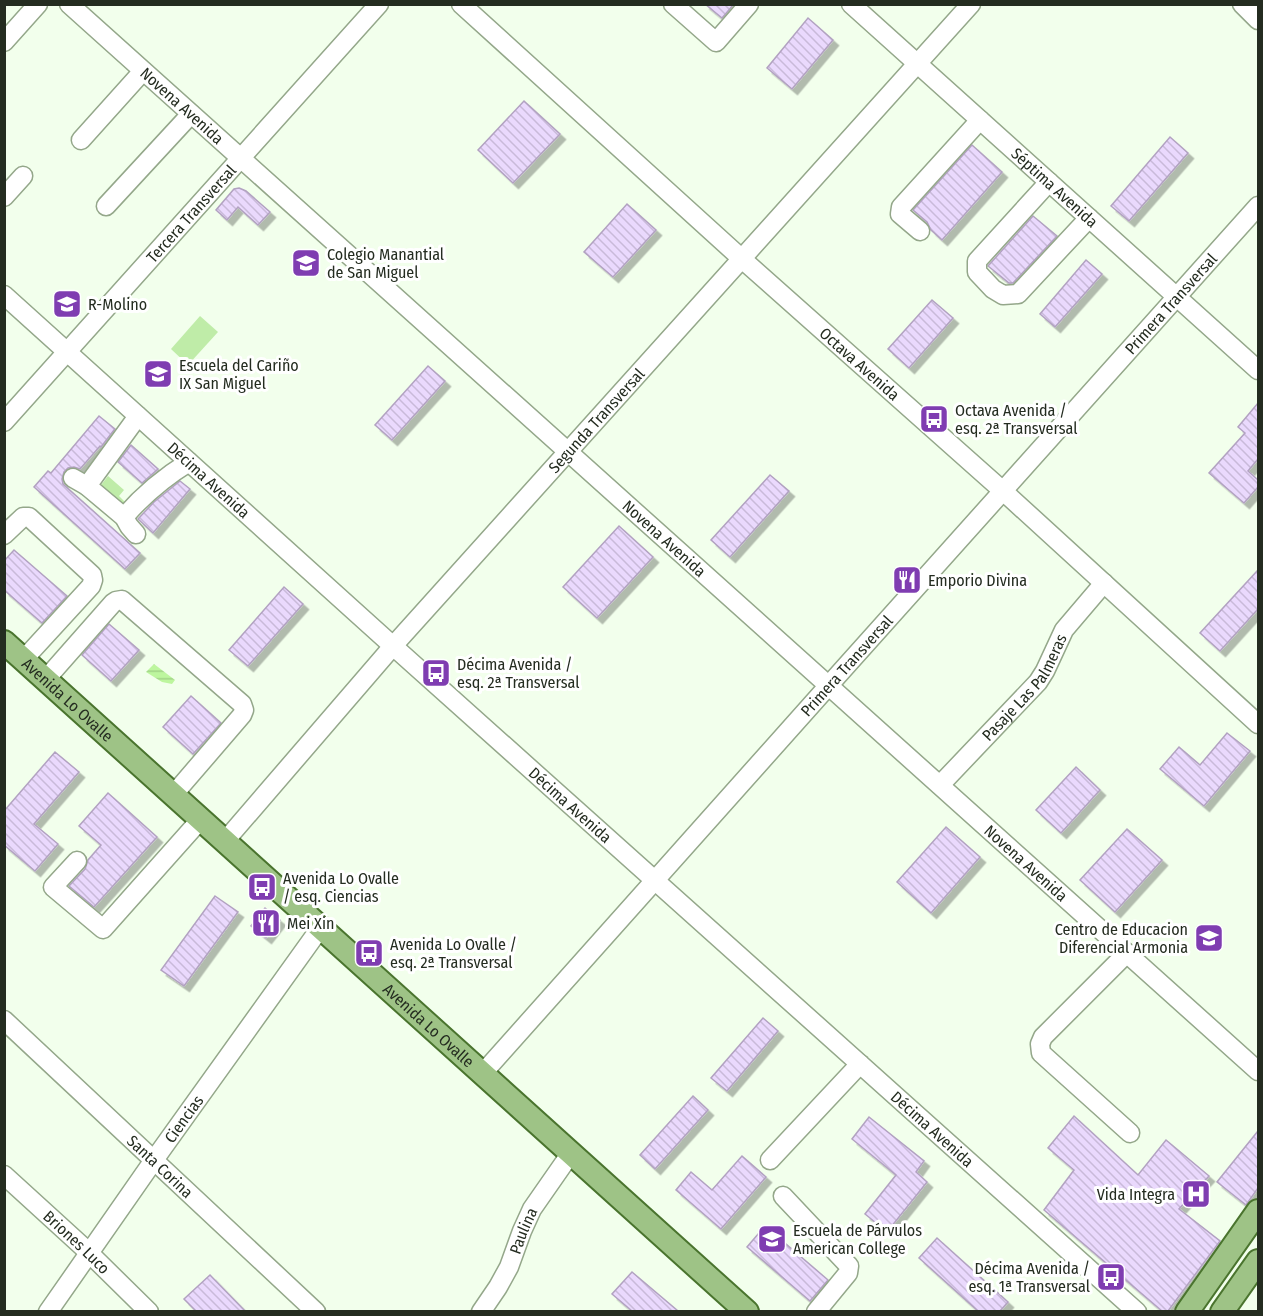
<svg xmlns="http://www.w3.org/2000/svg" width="1263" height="1316" viewBox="0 0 1263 1316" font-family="'Fira Sans Condensed',sans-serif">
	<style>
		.green { fill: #bfeca8 }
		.water { fill: url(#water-rules) }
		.building { fill: url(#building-back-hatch); stroke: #b2a2c1; stroke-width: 1.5; filter: url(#shadow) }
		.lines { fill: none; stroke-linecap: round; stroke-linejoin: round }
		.minor-casing { stroke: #94a78a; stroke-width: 21 }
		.major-casing { stroke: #4a742e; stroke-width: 26 }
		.minor { stroke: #fff; stroke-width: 18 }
		.major { stroke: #9ec386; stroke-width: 22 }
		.labels { text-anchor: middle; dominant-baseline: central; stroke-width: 6; stroke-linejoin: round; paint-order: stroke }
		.street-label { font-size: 16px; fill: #242c20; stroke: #fff }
		.poi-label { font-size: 16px; fill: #242c20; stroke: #fff; text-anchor: start }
	</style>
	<defs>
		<pattern id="water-rules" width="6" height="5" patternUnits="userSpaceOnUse" patternTransform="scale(1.5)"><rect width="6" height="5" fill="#bdf69e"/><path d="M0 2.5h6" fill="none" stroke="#a2d388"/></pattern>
		<pattern id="building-back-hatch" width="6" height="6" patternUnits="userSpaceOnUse" patternTransform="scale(1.5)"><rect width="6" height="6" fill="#ead9fd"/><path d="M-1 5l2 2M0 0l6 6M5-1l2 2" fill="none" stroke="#c9bad9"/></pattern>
		<filter id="shadow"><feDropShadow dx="5.5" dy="5.5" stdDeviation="0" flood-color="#0004"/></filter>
	</defs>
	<rect width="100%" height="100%" fill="#f2ffec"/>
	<g class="green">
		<path d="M 200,316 L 218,332 L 188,365 L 171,349 Z"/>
		<path d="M 108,476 L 124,490 L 119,496 L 127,504 L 122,510 L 98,489 Z"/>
	</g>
	<path class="water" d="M 154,664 L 175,680 L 172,684 L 162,682 L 146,672 Z"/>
	<g class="building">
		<path d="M 705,4 L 734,4 L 722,18 Z"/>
		<path d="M 808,18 L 833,40 L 792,89 L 767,68 Z"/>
		<path d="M 524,101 L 560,134 L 513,183 L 478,150 Z"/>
		<path d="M 1170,137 L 1188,153 L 1129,221 L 1111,206 Z"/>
		<path d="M 972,145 L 1002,172 L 942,240 L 931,230 L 927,222 L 913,210 Z"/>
		<path d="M 239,188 L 246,191 L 270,212 L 258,225 L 238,207 L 227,220 L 216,210 L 234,189 Z"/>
		<path d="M 627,204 L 656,230 L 613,277 L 584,252 Z"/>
		<path d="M 1033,216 L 1057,236 L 1013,283 L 1009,283 L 988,266 Z"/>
		<path d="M 1086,260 L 1102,274 L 1055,327 L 1040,314 Z"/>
		<path d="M 932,300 L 953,318 L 909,368 L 888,349 Z"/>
		<path d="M 428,366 L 445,381 L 392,440 L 375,425 Z"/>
		<path d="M 1258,403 L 1258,459 L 1248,471 L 1258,480 L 1258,487 L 1244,503 L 1209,473 L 1245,433 L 1238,427 Z"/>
		<path d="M 99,416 L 115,429 L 114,430 L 101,447 L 100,446 L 80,469 L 74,467 L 68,468 L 64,472 L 62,479 L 63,484 L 140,553 L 125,569 L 34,487 L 48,471 L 51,473 Z"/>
		<path d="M 131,445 L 158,469 L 142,483 L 118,462 Z"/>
		<path d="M 770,475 L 789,491 L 730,557 L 711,540 Z"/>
		<path d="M 180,481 L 190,489 L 153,533 L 138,519 L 154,502 Z"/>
		<path d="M 619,526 L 653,557 L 597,618 L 563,587 Z"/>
		<path d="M 14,550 L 67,596 L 42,623 L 4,590 L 4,561 Z"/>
		<path d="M 1258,570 L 1258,609 L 1220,651 L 1200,633 Z"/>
		<path d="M 284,587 L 303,604 L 248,666 L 229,650 Z"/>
		<path d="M 109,624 L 139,650 L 111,681 L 82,655 Z"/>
		<path d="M 191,696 L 221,723 L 193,754 L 163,727 Z"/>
		<path d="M 1227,733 L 1250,751 L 1204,806 L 1160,769 L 1179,747 L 1200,765 Z"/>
		<path d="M 55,752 L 79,772 L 34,824 L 58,844 L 35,871 L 4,845 L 4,811 Z"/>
		<path d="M 1076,767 L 1100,790 L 1061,833 L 1036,810 Z"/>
		<path d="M 108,793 L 157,837 L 94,907 L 69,886 L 85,869 L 88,860 L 101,845 L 79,826 Z"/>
		<path d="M 946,827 L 980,857 L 931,913 L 897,882 Z"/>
		<path d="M 1127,829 L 1162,860 L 1115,912 L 1080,880 Z"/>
		<path d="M 215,896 L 238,912 L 184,986 L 161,970 Z"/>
		<path d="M 265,908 L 280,920 L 266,938 L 251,926 Z"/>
		<path d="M 763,1018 L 778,1031 L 727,1091 L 711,1078 Z"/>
		<path d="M 693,1096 L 708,1110 L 655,1169 L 640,1155 Z"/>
		<path d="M 1074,1116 L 1138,1175 L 1166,1140 L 1209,1176 L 1179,1209 L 1220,1241 L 1168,1311 L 1162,1311 L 1044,1210 L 1074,1170 L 1048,1148 Z"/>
		<path d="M 869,1117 L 924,1161 L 916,1172 L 927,1182 L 887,1232 L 865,1214 L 896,1175 L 852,1139 Z"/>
		<path d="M 1258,1131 L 1258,1188 L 1246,1205 L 1217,1182 Z"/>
		<path d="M 742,1156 L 766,1177 L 721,1229 L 676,1190 L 691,1172 L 712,1190 Z"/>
		<path d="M 765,1226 L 828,1280 L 810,1301 L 747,1247 Z"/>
		<path d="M 937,1238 L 1008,1302 L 1000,1311 L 978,1311 L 919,1258 Z"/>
		<path d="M 632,1272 L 678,1311 L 632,1311 L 612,1294 Z"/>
		<path d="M 210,1275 L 245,1311 L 196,1311 L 184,1299 Z"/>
	</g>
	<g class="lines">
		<g class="minor-casing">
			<g id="minor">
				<path id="s1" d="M 69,4 L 1258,1071"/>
				<path id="s2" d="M 461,4 L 742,259 L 1003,491 L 1258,724"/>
				<path d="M 673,4 L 716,42 L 749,4"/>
				<path id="s3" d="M 851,4 L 1258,370"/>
				<path d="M 1242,4 L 1258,20"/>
				<path d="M 4,42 L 38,4"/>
				<path d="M 81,140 L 143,71"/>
				<path d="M 1049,182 L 977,261 L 977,272 L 993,289 L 1003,295 L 1018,294 L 1089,218"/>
				<path d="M 4,197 L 23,176"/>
				<path d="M 106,206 L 191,114"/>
				<path d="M 920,231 L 900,214 L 901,207 L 980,120"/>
				<path id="s4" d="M 4,295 L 393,646 L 1137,1312"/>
				<path id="s5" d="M 4,422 L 379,4"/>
				<path d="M 73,478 L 87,486 L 124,517 L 129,526 L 136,534"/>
				<path d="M 87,486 L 138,416"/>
				<path d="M 124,517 C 144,494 163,478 189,462"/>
				<path d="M 4,535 L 23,517 L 29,517 L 92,575 L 93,580 L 91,586 L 24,659"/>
				<path d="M 46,679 L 113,603 L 116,601 L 122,600 L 242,704 L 244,710 L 242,715 L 174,794"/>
				<path id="s6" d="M 940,785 L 1038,682 L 1045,671 L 1064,630 L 1104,583"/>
				<path id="s7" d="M 225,841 L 393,646 L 971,4"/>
				<path d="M 77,861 L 53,887 L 103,929 L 201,819"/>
				<path d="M 1127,953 L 1043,1037 L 1040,1044 L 1041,1053 L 1130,1133"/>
				<path id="s8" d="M 4,1020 L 316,1312"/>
				<path id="s9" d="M 483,1073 L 838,675 L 1258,206"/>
				<path d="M 770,1160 L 860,1064"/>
				<path id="s10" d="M 4,1175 L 83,1247 L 149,1312"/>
				<path d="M 783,1196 L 849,1266 L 848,1273 L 816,1312"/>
				<path id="s11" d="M 48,1312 L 154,1160 L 321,927"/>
				<path id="s12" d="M 481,1312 L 498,1287 L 509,1267 L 522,1231 L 532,1209 L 571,1153"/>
			</g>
		</g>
		<g class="major-casing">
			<g id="major">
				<path id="s13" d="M 4,642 L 747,1312"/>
				<path d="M 1187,1312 L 1258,1211"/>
				<path d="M 1222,1312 L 1258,1261"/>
			</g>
		</g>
		<use href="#minor" class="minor"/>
		<use href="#major" class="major"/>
	</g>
	<defs>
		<g id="school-square" transform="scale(1.5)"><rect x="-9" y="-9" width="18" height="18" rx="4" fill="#7f3db1" stroke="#fff"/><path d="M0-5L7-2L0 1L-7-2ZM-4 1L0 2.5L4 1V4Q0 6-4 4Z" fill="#fff"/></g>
		<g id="bus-square" transform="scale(1.5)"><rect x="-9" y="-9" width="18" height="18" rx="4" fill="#7f3db1" stroke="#fff"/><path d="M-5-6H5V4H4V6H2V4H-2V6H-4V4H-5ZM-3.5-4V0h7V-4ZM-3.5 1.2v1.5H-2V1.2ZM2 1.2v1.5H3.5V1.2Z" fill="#fff"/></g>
		<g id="restaurant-square" transform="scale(1.5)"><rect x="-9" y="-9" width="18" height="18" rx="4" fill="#7f3db1" stroke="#fff"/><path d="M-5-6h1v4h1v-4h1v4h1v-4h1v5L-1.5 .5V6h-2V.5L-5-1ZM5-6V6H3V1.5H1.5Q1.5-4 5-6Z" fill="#fff"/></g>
		<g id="hospital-square" transform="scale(1.5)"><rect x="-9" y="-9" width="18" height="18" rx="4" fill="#7f3db1" stroke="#fff"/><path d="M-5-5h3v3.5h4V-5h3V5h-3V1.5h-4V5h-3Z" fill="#fff"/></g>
	</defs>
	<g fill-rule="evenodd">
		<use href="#school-square" x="306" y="263"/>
		<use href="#school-square" x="67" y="304"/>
		<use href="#school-square" x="158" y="374"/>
		<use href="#bus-square" x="934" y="419"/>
		<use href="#restaurant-square" x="907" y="580"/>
		<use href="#bus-square" x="436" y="673"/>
		<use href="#bus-square" x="262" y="887"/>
		<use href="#restaurant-square" x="266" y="923"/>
		<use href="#school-square" x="1209" y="938"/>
		<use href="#bus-square" x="369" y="953"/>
		<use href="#hospital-square" x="1196" y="1194"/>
		<use href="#school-square" x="772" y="1239"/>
		<use href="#bus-square" x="1111" y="1277"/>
	</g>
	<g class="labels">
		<g class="street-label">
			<text stroke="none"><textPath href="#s1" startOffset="152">Novena Avenida</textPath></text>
			<text stroke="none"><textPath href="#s3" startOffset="274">Séptima Avenida</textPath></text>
			<text stroke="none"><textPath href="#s5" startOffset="280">Tercera Transversal</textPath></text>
			<text stroke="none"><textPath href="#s9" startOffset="1032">Primera Transversal</textPath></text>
			<text stroke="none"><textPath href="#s2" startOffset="537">Octava Avenida</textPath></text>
			<text stroke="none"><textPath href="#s7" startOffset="561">Segunda Transversal</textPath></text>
			<text stroke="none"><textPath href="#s4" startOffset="276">Décima Avenida</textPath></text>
			<text stroke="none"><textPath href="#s1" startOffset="800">Novena Avenida</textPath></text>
			<text stroke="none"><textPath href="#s9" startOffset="546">Primera Transversal</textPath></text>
			<text stroke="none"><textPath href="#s6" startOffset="130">Pasaje Las Palmeras</textPath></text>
			<text stroke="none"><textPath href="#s13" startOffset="86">Avenida Lo Ovalle</textPath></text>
			<text stroke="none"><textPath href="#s4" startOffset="762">Décima Avenida</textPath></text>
			<text stroke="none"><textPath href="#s1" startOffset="1286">Novena Avenida</textPath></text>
			<text stroke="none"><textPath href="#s13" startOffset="572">Avenida Lo Ovalle</textPath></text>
			<text stroke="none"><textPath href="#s11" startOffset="236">Ciencias</textPath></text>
			<text stroke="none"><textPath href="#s4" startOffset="1248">Décima Avenida</textPath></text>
			<text stroke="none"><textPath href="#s8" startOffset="214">Santa Corina</textPath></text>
			<text stroke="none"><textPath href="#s12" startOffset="92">Paulina</textPath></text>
			<text stroke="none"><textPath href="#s10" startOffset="99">Briones Luco</textPath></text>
		</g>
		<g class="poi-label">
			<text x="327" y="254">Colegio Manantial<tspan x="327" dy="18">de San Miguel</tspan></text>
			<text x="88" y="304">R-Molino</text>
			<text x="179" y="365">Escuela del Cariño<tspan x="179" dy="18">IX San Miguel</tspan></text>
			<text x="955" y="410">Octava Avenida /<tspan x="955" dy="18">esq. 2ª Transversal</tspan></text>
			<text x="928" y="580">Emporio Divina</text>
			<text x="457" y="664">Décima Avenida /<tspan x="457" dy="18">esq. 2ª Transversal</tspan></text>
			<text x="283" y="878">Avenida Lo Ovalle<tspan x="283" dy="18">/ esq. Ciencias</tspan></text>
			<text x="287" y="923">Mei Xin</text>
			<text x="1188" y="929" text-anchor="end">Centro de Educacion<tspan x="1188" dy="18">Diferencial Armonia</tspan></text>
			<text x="390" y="944">Avenida Lo Ovalle /<tspan x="390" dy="18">esq. 2ª Transversal</tspan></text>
			<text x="1175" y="1194" text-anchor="end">Vida Integra</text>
			<text x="793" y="1230">Escuela de Párvulos<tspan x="793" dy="18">American College</tspan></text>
			<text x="1090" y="1268" text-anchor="end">Décima Avenida /<tspan x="1090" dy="18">esq. 1ª Transversal</tspan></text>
		</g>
	</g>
	<rect width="1263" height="1316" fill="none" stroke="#242c20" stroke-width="12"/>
</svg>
